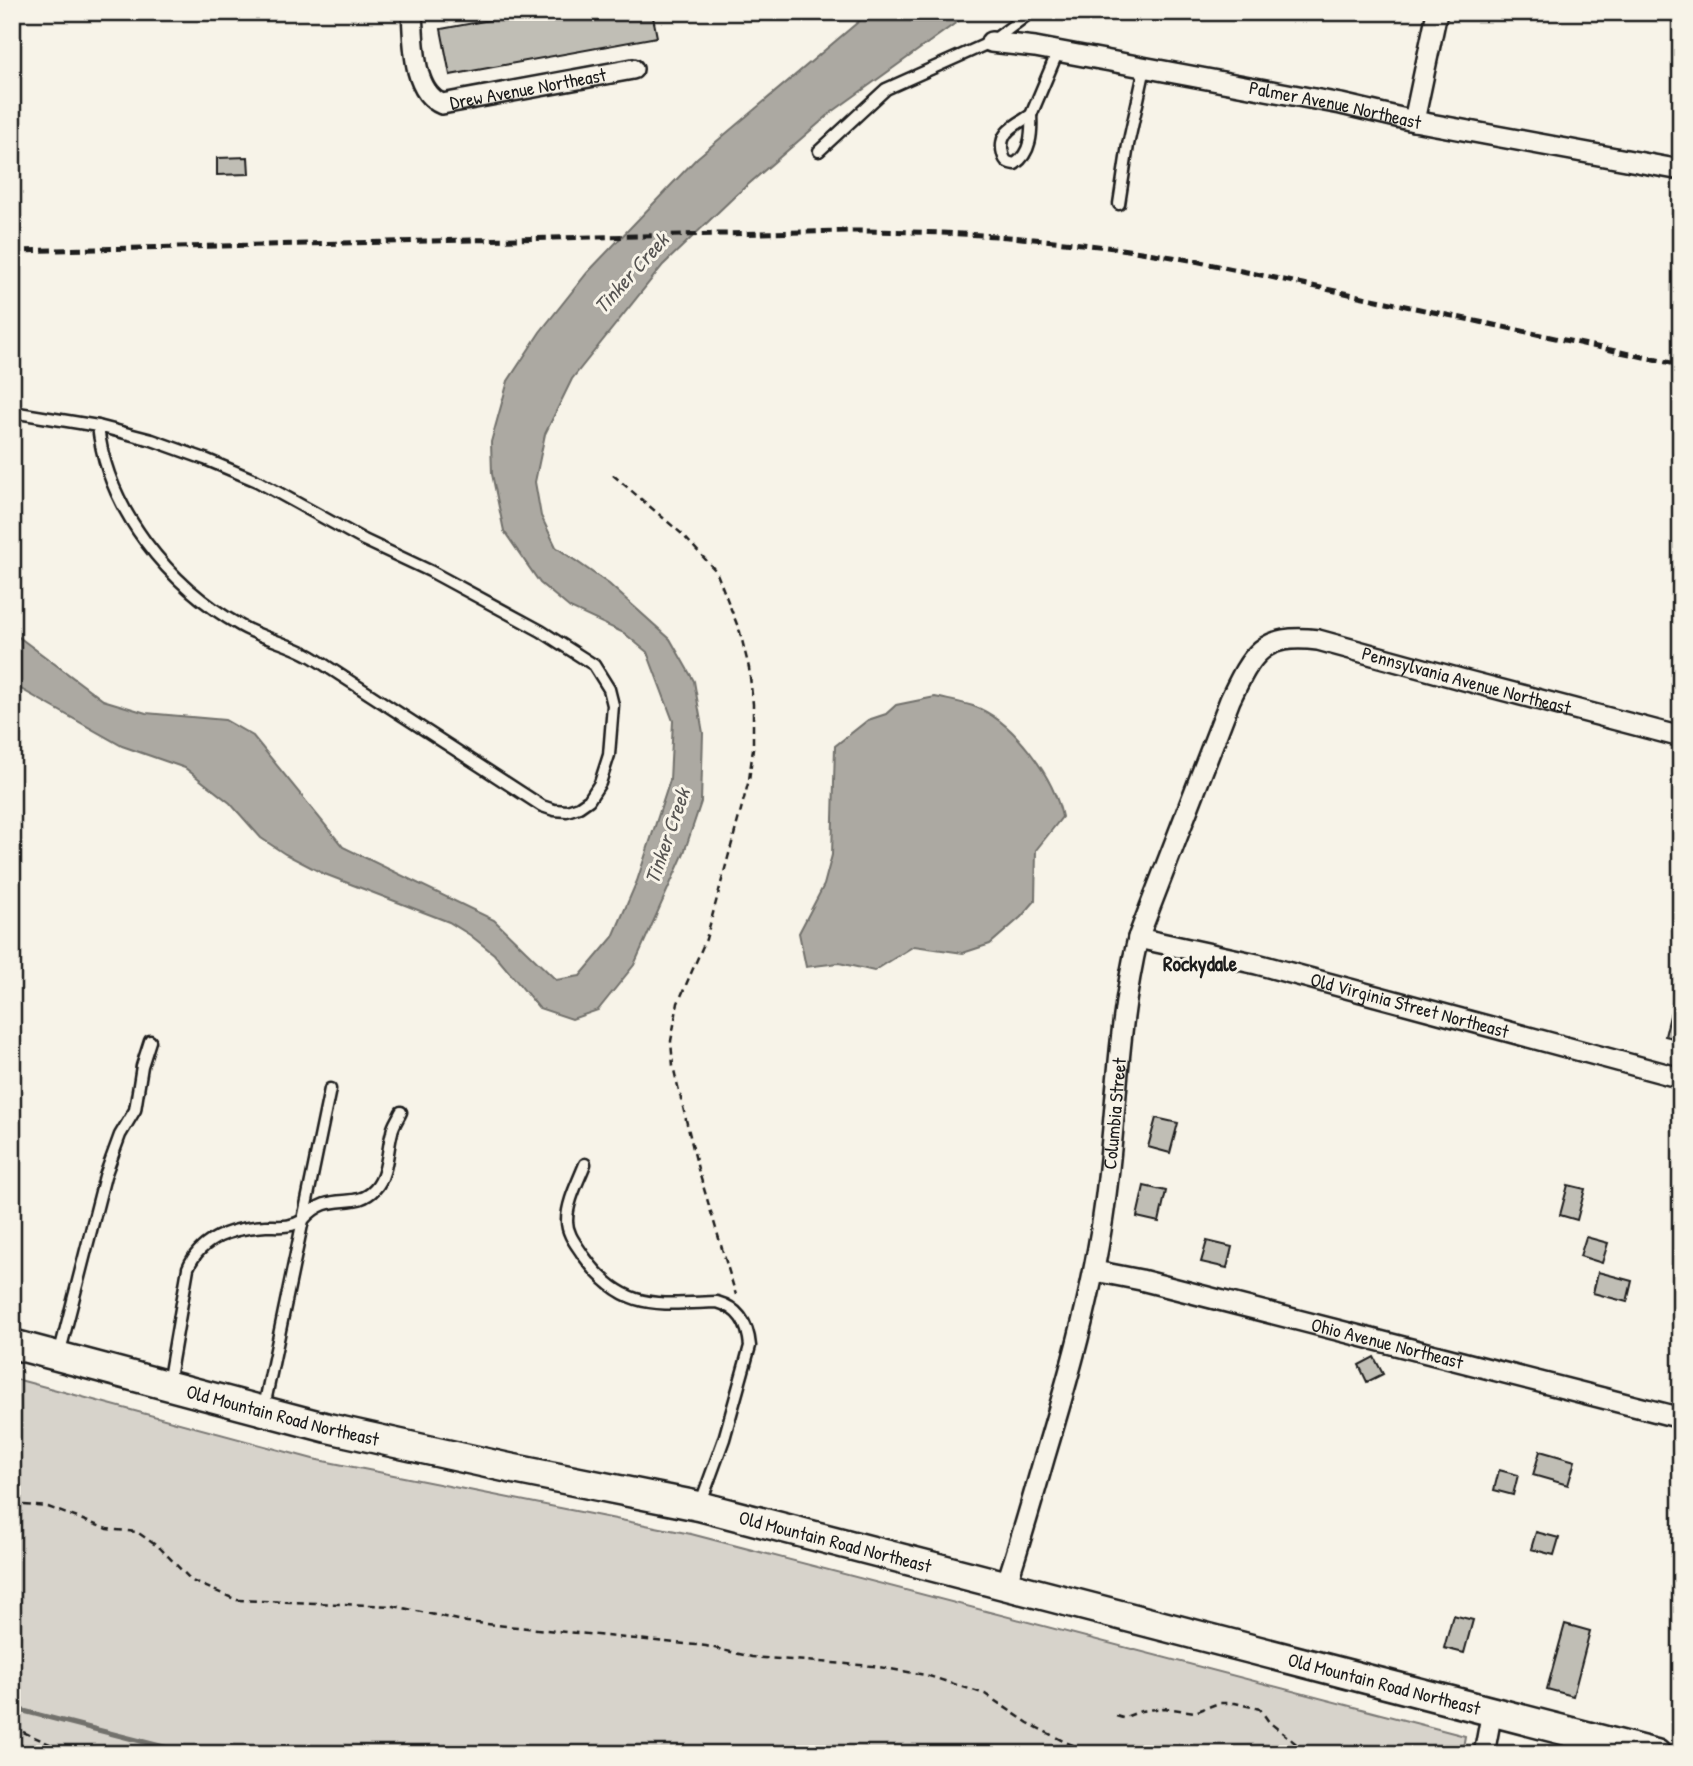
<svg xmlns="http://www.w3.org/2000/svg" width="1693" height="1766" viewBox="0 0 1693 1766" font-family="'Patrick Hand',sans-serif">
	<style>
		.green { fill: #d7d3cb; stroke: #7a7874; stroke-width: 2 }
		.water { fill: #aca9a2; stroke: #72716c; stroke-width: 2 }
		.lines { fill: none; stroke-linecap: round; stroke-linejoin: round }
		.stream { stroke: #72716c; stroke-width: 5 }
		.building { fill: #c0beb5; stroke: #1c1c1c; stroke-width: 2 }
		.lane-casing { stroke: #1c1c1c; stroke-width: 15 }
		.street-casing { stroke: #1c1c1c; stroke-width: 24 }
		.secondary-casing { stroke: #1c1c1c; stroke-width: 33 }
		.path { stroke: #1c1c1c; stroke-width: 2.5; stroke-dasharray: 7 5; stroke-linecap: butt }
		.lane { stroke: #f7f3e8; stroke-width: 10 }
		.street { stroke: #f7f3e8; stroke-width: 19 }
		.secondary { stroke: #f7f3e8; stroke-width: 28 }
		.rail { stroke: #1c1c1c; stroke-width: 5; stroke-dasharray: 10 5; stroke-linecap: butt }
		.labels { text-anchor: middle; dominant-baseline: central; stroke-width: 6; stroke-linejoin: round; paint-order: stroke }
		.street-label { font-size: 19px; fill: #1c1c1c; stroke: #f7f3e8 }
		.water-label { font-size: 21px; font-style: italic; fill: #565452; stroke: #f7f3e8 }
		.neighbourhood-label { font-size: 21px; font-weight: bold; fill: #1c1c1c; stroke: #f7f3e8 }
	</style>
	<rect width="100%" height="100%" fill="#f7f3e8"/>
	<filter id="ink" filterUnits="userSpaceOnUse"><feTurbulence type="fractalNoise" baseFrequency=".0143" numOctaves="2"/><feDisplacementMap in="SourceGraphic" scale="14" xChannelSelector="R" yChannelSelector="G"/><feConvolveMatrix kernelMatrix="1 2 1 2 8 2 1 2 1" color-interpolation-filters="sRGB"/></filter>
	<g filter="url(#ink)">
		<path class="green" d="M 12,1378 L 313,1459 L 691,1534 L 1465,1736 L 1462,1754 L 12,1754 Z"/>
		<g class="water">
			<path d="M 870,12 L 971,12 L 832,112 L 736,195 L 663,265 L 572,379 L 545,434 L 535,482 L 541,516 L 556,547 L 609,584 L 670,639 L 694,681 L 703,733 L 701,802 L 684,853 L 634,965 L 598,1010 L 572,1019 L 539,1008 L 494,954 L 470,935 L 449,922 L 322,873 L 285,854 L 261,838 L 230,803 L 185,768 L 122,746 L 12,684 L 12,632 L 103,700 L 146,713 L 225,720 L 253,736 L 343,847 L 494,920 L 556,980 L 580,976 L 613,937 L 637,881 L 670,780 L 673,721 L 647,652 L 624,633 L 570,608 L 540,583 L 504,531 L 492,474 L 491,442 L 508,381 L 540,332 L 587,273 L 697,158 Z"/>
			<path d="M 935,697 C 948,700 961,702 973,706 C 1013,720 1054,777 1062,817 L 1036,850 L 1035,901 L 1021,917 L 990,944 L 963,953 L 914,946 L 874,971 L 839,963 L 806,967 L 799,933 L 824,885 L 832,855 L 835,746 L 868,720 L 886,714 L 896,705 Z"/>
		</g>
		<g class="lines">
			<path class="stream" d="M 12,1708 L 168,1748 L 177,1754"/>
		</g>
		<g class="building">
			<path d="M 533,12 L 652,12 L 657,37 L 450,75 L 441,29 Z"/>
			<path d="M 248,157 L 249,174 L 217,175 L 217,158 Z"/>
			<path d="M 1676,991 L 1681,992 L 1681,1040 L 1665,1036 Z"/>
			<path d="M 1156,1118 L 1178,1123 L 1170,1153 L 1148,1147 Z"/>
			<path d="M 1568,1185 L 1585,1189 L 1577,1220 L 1560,1215 Z"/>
			<path d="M 1144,1186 L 1166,1191 L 1159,1222 L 1137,1217 Z"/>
			<path d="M 1586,1237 L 1608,1243 L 1602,1263 L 1580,1256 Z"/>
			<path d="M 1207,1241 L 1232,1247 L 1227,1268 L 1201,1262 Z"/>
			<path d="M 1598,1272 L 1632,1281 L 1627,1302 L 1593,1293 Z"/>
			<path d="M 1374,1357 L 1383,1374 L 1367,1382 L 1359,1365 Z"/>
			<path d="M 1540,1451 L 1575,1461 L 1568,1485 L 1533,1475 Z"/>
			<path d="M 1499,1470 L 1518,1475 L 1513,1495 L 1494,1490 Z"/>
			<path d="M 1536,1532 L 1559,1538 L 1554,1555 L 1531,1549 Z"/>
			<path d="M 1453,1615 L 1473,1620 L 1464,1653 L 1444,1648 Z"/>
			<path d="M 1565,1624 L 1590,1631 L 1573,1696 L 1547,1689 Z"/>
		</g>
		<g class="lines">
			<g class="lane-casing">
				<g id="lane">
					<path d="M 1031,115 C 1032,133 1031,153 1015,164 C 1008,163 1005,162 1003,154 C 997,132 1016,125 1031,115 Z"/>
					<path d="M 1031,115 L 1058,51"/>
					<path d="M 819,151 L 886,89 L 991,42 L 1031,12"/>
					<path d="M 1119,204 L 1128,145 L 1145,68"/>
					<path d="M 12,412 L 98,426"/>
					<path d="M 98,426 L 152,440 L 205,459 L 257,481 L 364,540 L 430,571 L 541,631 L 594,665 L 609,689 L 613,705 L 609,755 L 600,783 L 589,800 L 579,807 L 567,811 L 554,810 L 542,806 C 466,756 390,707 314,658 C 292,644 264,639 241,626 C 169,586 107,509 98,426 Z"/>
					<path d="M 585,1164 C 578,1182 567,1202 567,1221 C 567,1234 576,1244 583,1255 C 623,1312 656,1304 717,1302 C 739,1308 748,1324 750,1346 L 724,1439 L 701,1502"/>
					<path d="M 59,1355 L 105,1176 L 120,1135 L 135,1110 L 142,1066 L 150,1041"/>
					<path d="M 168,1384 L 188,1268 C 201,1237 233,1228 266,1226 C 280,1226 290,1228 303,1220 L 330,1089"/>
					<path d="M 264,1407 L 303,1220 C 330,1188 354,1212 375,1189 C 388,1175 387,1150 392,1132 C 393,1125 398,1119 401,1112"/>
				</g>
			</g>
			<g class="street-casing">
				<g id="street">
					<path id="s1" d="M 412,12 C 414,41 412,92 442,104 L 633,69"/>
					<path id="s2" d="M 991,42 L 1035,47 L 1341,104 L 1414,121 L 1681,170"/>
					<path d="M 1414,121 L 1437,12"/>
					<path id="s3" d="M 1138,938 L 1257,964 L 1681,1078"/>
					<path id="s4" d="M 1095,1271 L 1141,1280 L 1681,1418"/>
					<path id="s5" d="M 1006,1585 C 1020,1544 1032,1501 1044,1459 C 1068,1379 1091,1299 1103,1217 C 1117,1124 1116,1029 1138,938 L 1230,700 C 1252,654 1262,633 1318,640 L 1464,680 L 1681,737"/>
					<path d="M 1484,1754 L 1492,1711"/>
				</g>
			</g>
			<g class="secondary-casing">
				<g id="secondary">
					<path id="s6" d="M 12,1344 L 328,1428 L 509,1468 L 699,1506 L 1656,1754"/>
				</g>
			</g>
			<g class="path">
				<path d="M 613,475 L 682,534 L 716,571 L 740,632 L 749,668 L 753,704 L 753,749 L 749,780 L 706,939 L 678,1003 L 671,1041 L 673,1066 L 698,1169 L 736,1295"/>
				<path d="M 12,1504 L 48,1507 L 107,1529 L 137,1532 L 160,1548 L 192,1581 L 237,1600 L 394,1606 L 467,1622 L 706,1646 L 752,1657 L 873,1666 L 926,1675 L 985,1694 L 1028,1723 L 1065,1742 L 1096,1754"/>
				<path d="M 1116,1716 L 1123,1718 L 1141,1711 L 1164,1708 L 1195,1712 L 1219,1703 L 1235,1703 L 1260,1709 L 1269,1722 L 1309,1754"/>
				<path d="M 12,1727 L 72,1754"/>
			</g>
			<use href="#lane" class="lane"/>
			<use href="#street" class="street"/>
			<use href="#secondary" class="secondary"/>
			<path class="rail" d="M 12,251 L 847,231 C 965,231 1084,240 1200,262 L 1681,365"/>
		</g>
	</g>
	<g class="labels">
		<g class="street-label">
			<text stroke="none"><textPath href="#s1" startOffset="189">Drew Avenue Northeast</textPath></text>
			<text stroke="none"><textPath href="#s2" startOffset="350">Palmer Avenue Northeast</textPath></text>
			<text stroke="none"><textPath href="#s5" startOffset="1190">Pennsylvania Avenue Northeast</textPath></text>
			<text stroke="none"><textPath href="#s3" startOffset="280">Old Virginia Street Northeast</textPath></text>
			<text stroke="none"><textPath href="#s5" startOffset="485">Columbia Street</textPath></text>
			<text stroke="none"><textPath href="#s4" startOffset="301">Ohio Avenue Northeast</textPath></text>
			<text stroke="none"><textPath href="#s6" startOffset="280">Old Mountain Road Northeast</textPath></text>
			<text stroke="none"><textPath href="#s6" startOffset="847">Old Mountain Road Northeast</textPath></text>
			<text stroke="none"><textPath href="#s6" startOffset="1414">Old Mountain Road Northeast</textPath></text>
		</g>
		<g class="water-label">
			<text transform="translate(631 273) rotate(-48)">Tinker Creek</text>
			<text transform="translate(667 836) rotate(-71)">Tinker Creek</text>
		</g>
		<g class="neighbourhood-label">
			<text x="1200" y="963">Rockydale</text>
		</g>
	</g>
	<rect width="1693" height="1766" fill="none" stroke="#f7f3e8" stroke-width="42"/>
	<rect x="21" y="21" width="1651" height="1724" fill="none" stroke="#1c1c1c" stroke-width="2.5" filter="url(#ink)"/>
</svg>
